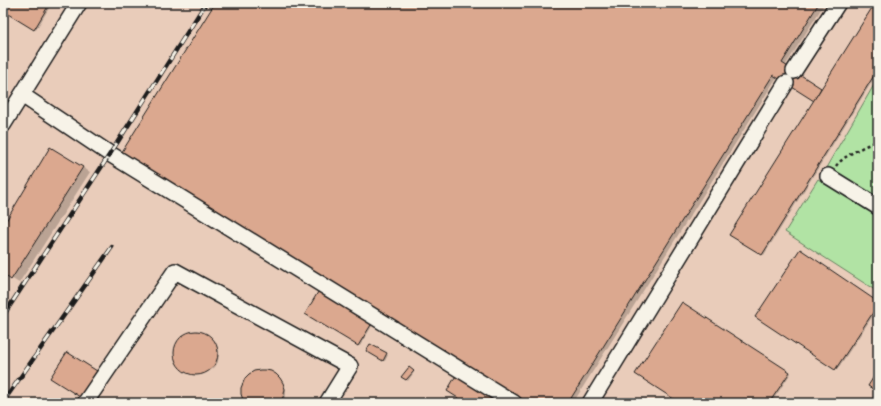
<svg xmlns="http://www.w3.org/2000/svg" width="881" height="406" viewBox="0 0 881 406" font-family="'Playpen Sans',sans-serif">
	<style>
		.built { fill: #e9ccba }
		.green { fill: #b1e3a4; stroke: #668060 }
		.shadow { fill: #0003 }
		.building { fill: #dba88f; stroke: #1c1c1c }
		.lines { fill: none; stroke-linecap: round; stroke-linejoin: round }
		.minor-casing { stroke: #1c1c1c; stroke-width: 18 }
		.path { stroke: #1c1c1c; stroke-width: 2.5; stroke-dasharray: 3 3; stroke-linecap: butt }
		.minor { stroke: #f7f3e8; stroke-width: 15 }
		.rail-casing { stroke: #1c1c1c; stroke-width: 4.5 }
		.rail { stroke: #f7f3e8; stroke-width: 3; stroke-dasharray: 9; stroke-linecap: butt }
	</style>
	<rect width="100%" height="100%" fill="#efdccd"/>
	<filter id="ink" filterUnits="userSpaceOnUse"><feTurbulence type="fractalNoise" baseFrequency=".025" numOctaves="2"/><feDisplacementMap in="SourceGraphic" scale="8" xChannelSelector="R" yChannelSelector="G"/><feConvolveMatrix kernelMatrix="1 2 1 2 8 2 1 2 1" color-interpolation-filters="sRGB"/></filter>
	<g filter="url(#ink)">
		<path class="built" d="M 3,3 L 878,3 L 878,85 L 791,222 L 878,281 L 878,403 L 3,403 Z"/>
		<g class="green">
			<path d="M 878,78 L 878,198 L 827,166 Z"/>
			<path d="M 818,179 L 878,217 L 878,292 L 785,232 Z"/>
		</g>
		<g class="shadow">
			<path d="M 3,3 L 52,3 L 36,30 L 3,10 Z"/>
			<path d="M 216,3 L 825,3 L 785,66 L 822,90 L 876,3 L 878,3 L 878,72 L 764,255 L 731,235 L 815,100 L 777,77 L 573,403 L 521,403 Z"/>
			<path d="M 51,148 L 90,172 L 19,283 L 3,273 L 3,250 Z"/>
			<path d="M 683,303 L 791,373 L 771,403 L 682,403 Z"/>
			<path d="M 878,303 L 878,308 L 837,370 L 757,317 Z"/>
			<path d="M 306,313 L 375,321 L 360,346 Z"/>
			<path d="M 193,332 L 199,332 L 206,334 L 215,341 L 219,351 L 218,362 L 215,367 L 211,370 L 201,375 L 188,372 L 179,365 L 175,355 L 175,350 L 179,340 L 183,336 Z"/>
			<path d="M 371,345 L 388,355 L 385,361 L 368,351 Z"/>
			<path d="M 78,359 L 107,377 L 81,396 L 52,378 Z"/>
			<path d="M 409,368 L 414,372 L 408,381 L 403,377 Z"/>
			<path d="M 278,376 L 284,385 L 286,390 L 286,395 L 283,403 L 246,403 Z"/>
		</g>
		<g class="building">
			<path d="M 3,3 L 50,3 L 34,30 L 3,11 Z"/>
			<path d="M 215,3 L 819,3 L 782,63 L 821,88 L 814,101 L 773,75 L 568,403 L 519,403 L 120,155 Z"/>
			<path d="M 875,3 L 878,3 L 878,69 L 762,255 L 729,235 Z"/>
			<path d="M 50,147 L 83,167 L 11,280 L 3,274 L 3,242 L 6,221 Z"/>
			<path d="M 800,249 L 878,302 L 878,305 L 835,370 L 755,317 Z"/>
			<path d="M 321,287 L 374,320 L 358,346 L 305,314 Z"/>
			<path d="M 682,302 L 790,372 L 769,403 L 680,403 L 635,374 Z"/>
			<circle cx="196" cy="353" r="22"/>
			<path d="M 370,344 L 387,353 L 383,361 L 366,351 Z"/>
			<path d="M 67,352 L 97,371 L 80,397 L 50,378 Z"/>
			<path d="M 409,367 L 414,371 L 406,380 L 401,377 Z"/>
			<path d="M 260,370 L 266,370 L 271,371 L 276,374 L 280,378 L 283,383 L 285,389 L 284,394 L 281,403 L 244,403 L 241,394 L 241,388 L 245,378 L 249,374 L 254,371 Z"/>
			<path d="M 878,370 L 878,392 L 868,386 Z"/>
			<path d="M 458,372 L 509,403 L 466,403 L 447,391 Z"/>
		</g>
		<g class="lines">
			<g class="minor-casing">
				<g id="minor">
					<path d="M 794,71 L 838,3"/>
					<path d="M 22,95 L 110,154 L 514,403"/>
					<path d="M 3,125 L 79,3"/>
					<path d="M 828,176 L 878,207"/>
					<path d="M 85,403 L 175,271 L 350,366 L 327,403"/>
					<path d="M 590,403 L 786,83"/>
				</g>
			</g>
			<path class="path" d="M 836,166 C 843,156 866,145 878,141"/>
			<use href="#minor" class="minor"/>
			<g class="rail-casing">
				<g id="rail">
					<path d="M 3,316 L 110,154 L 206,3"/>
					<path d="M 3,402 L 112,247"/>
				</g>
			</g>
			<use href="#rail" class="rail"/>
		</g>
	</g>
	<rect width="881" height="406" fill="none" stroke="#f7f3e8" stroke-width="16"/>
	<rect x="8" y="8" width="865" height="390" fill="none" stroke="#1c1c1c" stroke-width="1.5" filter="url(#ink)"/>
</svg>
